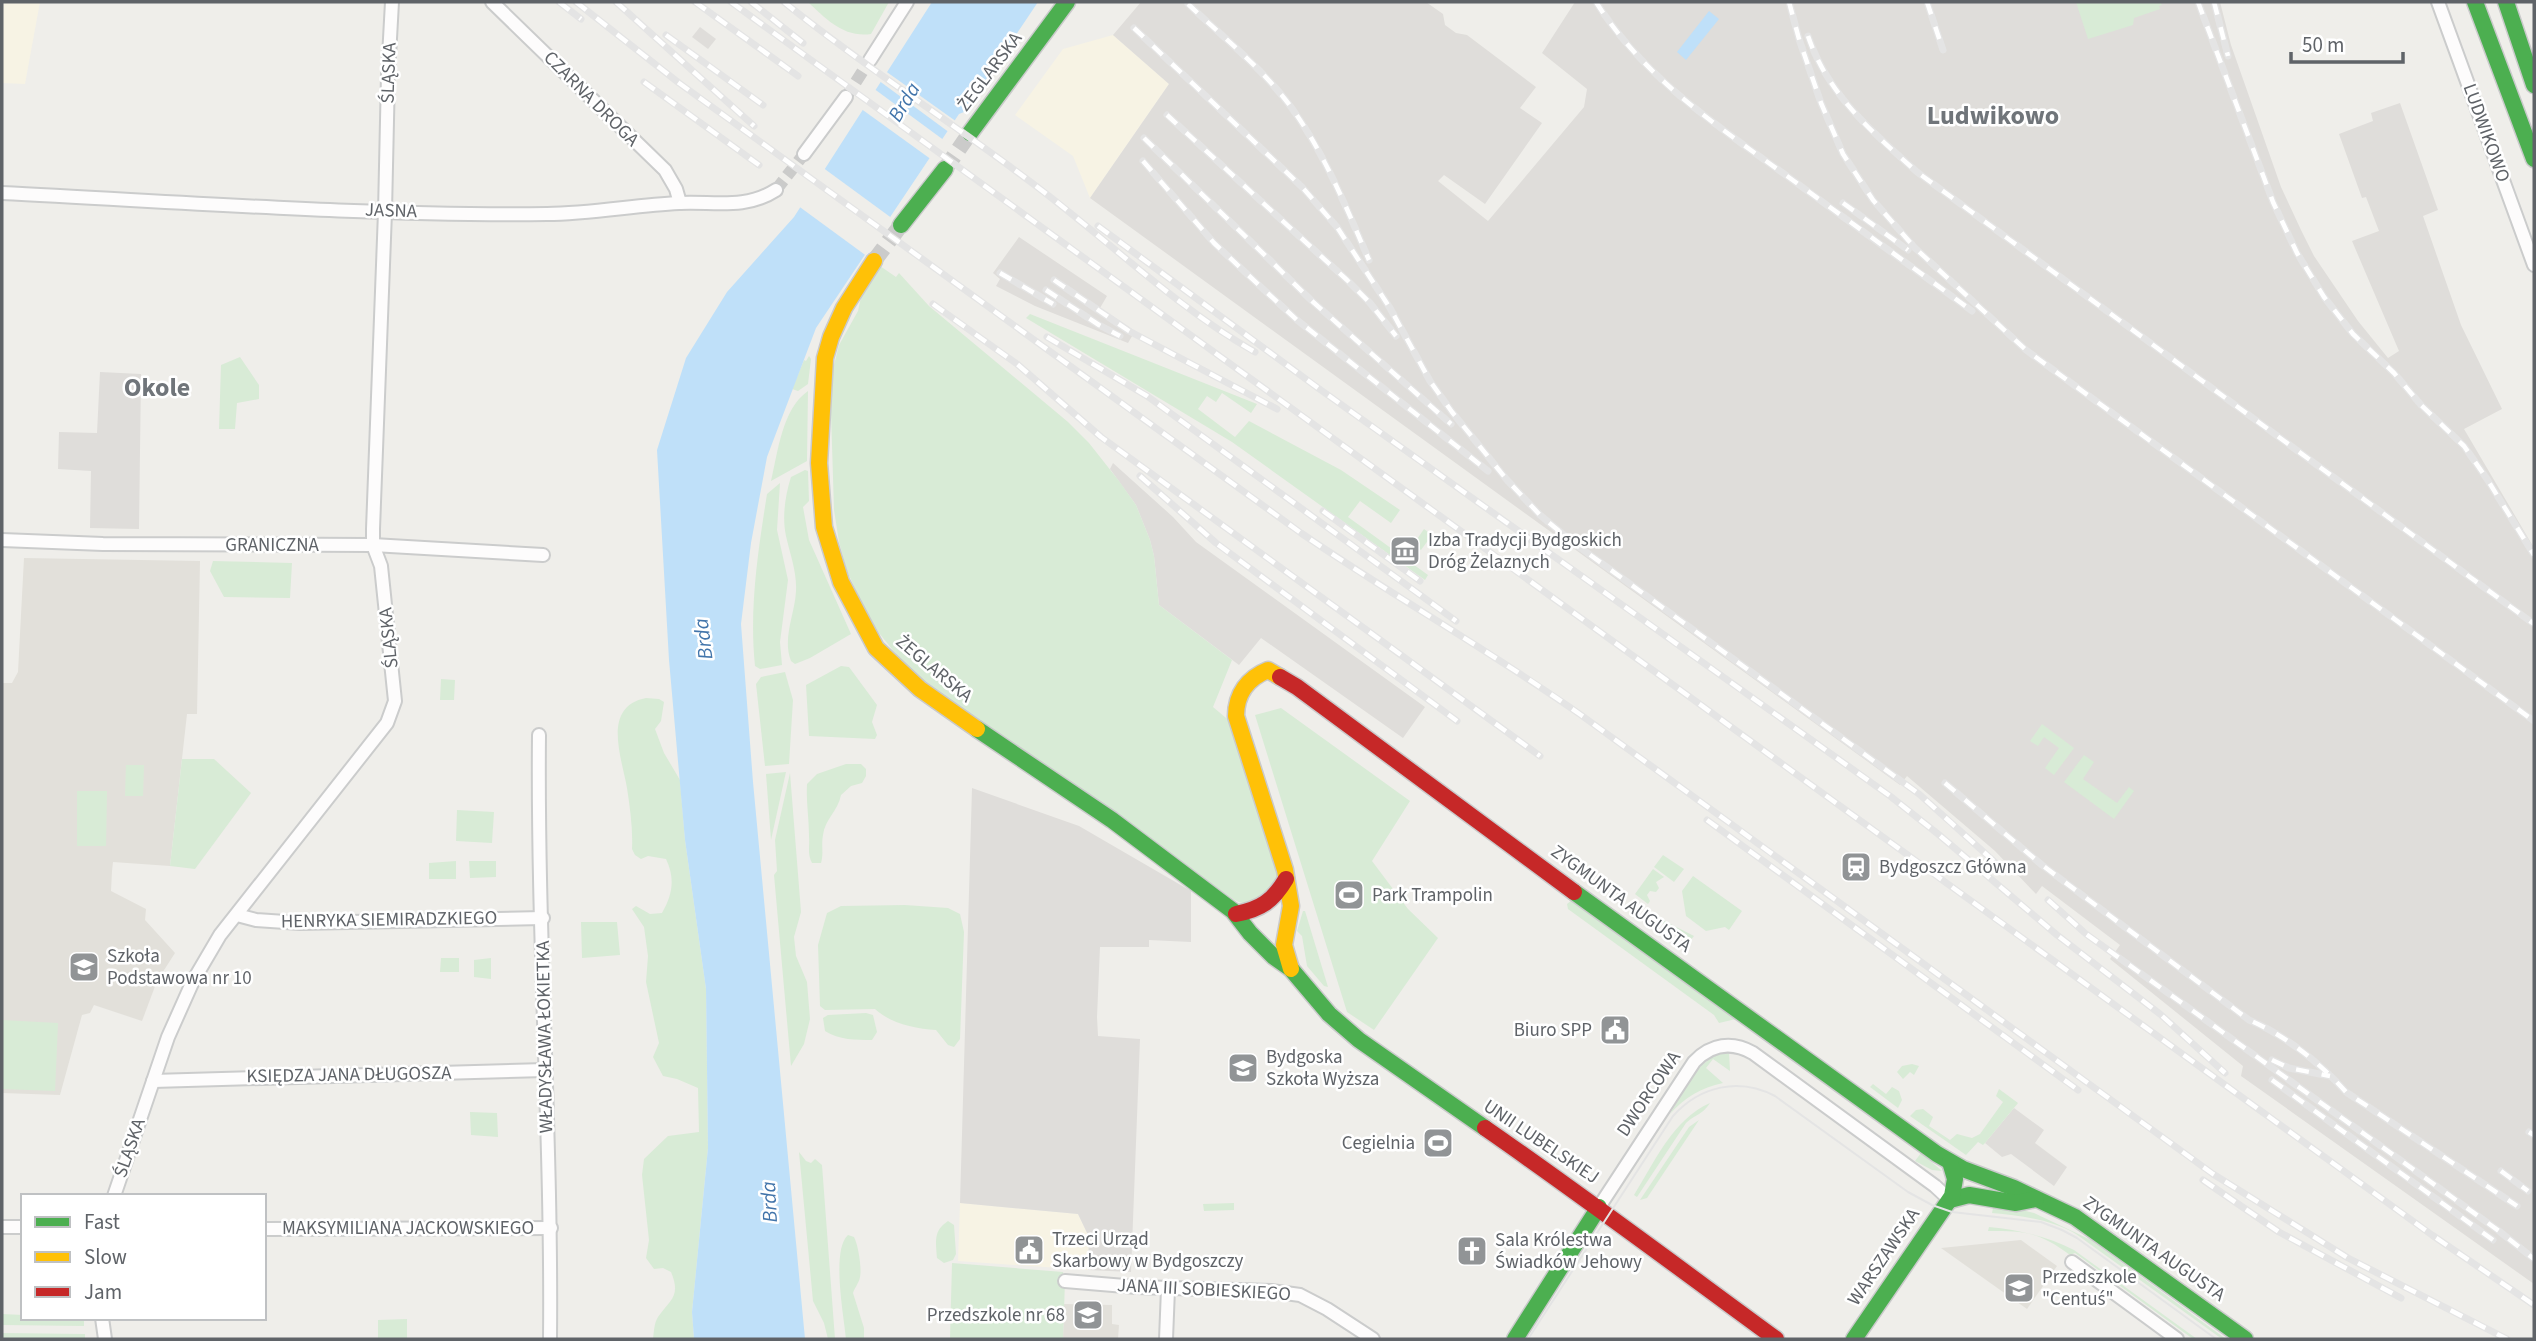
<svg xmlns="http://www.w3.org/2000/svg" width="2536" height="1341" viewBox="0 0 2536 1341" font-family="'Source Sans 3',sans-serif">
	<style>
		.commercial { fill: #f7f3e4 }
		.industrial { fill: #dfddda }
		.education { fill: #e2e0da }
		.green { fill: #d8ebd6 }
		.water { fill: #bfe0f9 }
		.pier { fill: #efeeea }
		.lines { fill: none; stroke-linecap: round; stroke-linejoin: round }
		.street-tunnel { stroke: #cbcbca; stroke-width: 12; stroke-dasharray: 12 6; stroke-linecap: butt }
		.secondary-tunnel { stroke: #cbcbca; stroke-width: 16; stroke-dasharray: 16 8; stroke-linecap: butt }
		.street-casing { stroke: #cbcccc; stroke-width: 16 }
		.fast-casing { stroke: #cacacb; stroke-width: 19 }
		.slow-casing { stroke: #cacacb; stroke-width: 19 }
		.jam-casing { stroke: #cacacb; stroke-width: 19 }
		.street { stroke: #fdfcfc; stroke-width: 12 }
		.fast { stroke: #4caf50; stroke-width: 16 }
		.slow { stroke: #ffc107; stroke-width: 16 }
		.jam { stroke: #c62828; stroke-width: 16 }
		.tram { stroke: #e4e4e4; stroke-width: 2 }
		.rail-casing { stroke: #e4e4e4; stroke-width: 7 }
		.rail { stroke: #fff; stroke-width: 4.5; stroke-dasharray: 13; stroke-linecap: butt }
		.labels { text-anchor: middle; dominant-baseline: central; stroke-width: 5; stroke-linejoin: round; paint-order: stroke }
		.street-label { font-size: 19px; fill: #5f6368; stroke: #fff }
		.poi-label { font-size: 19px; fill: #5f6368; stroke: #fff; text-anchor: start }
		.water-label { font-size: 21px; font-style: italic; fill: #4174aa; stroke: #fff }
		.district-label { font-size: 26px; font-weight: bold; fill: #70757a; stroke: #fff }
	</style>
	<rect width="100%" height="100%" fill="#efeeea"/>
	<g class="commercial">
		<path d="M 2,2 L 40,2 L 25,84 L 2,83 Z"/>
		<path d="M 1113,35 L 1169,84 L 1090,198 L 1073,156 L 1015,115 L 1063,49 Z"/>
		<path d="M 960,1203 L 1078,1214 L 1089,1237 L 1088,1270 L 958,1261 Z"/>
	</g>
	<g class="industrial">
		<path d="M 1141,2 L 1426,2 L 1443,14 L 1445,25 L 1456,33 L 1467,35 L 1536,87 L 1520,108 L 1542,123 L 1485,204 L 1444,175 L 1438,181 L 1488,221 L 1584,107 L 1587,89 L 1542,53 L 1575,2 L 2220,2 L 2231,45 L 2281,187 L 2301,230 L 2314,256 L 2358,321 L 2388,358 L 2399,351 L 2352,241 L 2379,231 L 2366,197 L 2362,198 L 2339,134 L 2373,121 L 2371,113 L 2400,103 L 2438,210 L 2423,216 L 2461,325 L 2502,409 L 2464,429 L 2534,548 L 2534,1284 L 2241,1076 L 2243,1066 L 2110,959 L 2120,945 L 2042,886 L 2036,894 L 1995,851 L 1907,776 L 1900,785 L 1090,198 L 1169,84 L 1113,35 Z"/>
		<path d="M 700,27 L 716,39 L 708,49 L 692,37 Z"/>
		<path d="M 1019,237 L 1107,296 L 1100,308 L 1135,331 L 1128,343 L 1035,306 L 996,286 L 1000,279 L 993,273 Z"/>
		<path d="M 100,372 L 141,374 L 139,529 L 90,528 L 91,471 L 58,469 L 59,432 L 97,433 Z"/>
		<path d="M 1113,463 L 1173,517 L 1196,542 L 1425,707 L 1403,738 L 1261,638 L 1239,665 L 1159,605 L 1154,556 L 1150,540 L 1136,505 L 1110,469 Z"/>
		<path d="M 972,788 L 1079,826 L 1191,891 L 1191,942 L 1149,940 L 1149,947 L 1100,947 L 1097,1017 L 1098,1036 L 1140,1039 L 1131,1272 L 1088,1270 L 1089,1237 L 1078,1214 L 960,1203 Z"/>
		<path d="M 2014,1108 L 2044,1130 L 2035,1143 L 2067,1167 L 2054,1186 L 2011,1154 L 2002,1157 L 1985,1143 Z"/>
	</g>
	<g class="education">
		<path d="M 24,558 L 200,561 L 197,714 L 187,714 L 170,866 L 113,862 L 112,871 L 111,891 L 146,909 L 145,920 L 175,953 L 157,981 L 142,1021 L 94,1005 L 90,1013 L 82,1015 L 60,1095 L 2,1093 L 2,683 L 12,683 L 18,672 Z"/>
		<path d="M 2021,1240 L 2057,1266 L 2027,1309 L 1941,1248 Z"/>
		<path d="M 1064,1304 L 1112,1305 L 1112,1324 L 1119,1325 L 1118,1339 L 1063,1339 Z"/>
	</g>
	<g class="green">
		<path d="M 808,2 L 889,2 L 871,34 C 844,38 826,19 808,2 Z"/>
		<path d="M 2076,2 L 2160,2 L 2162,5 L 2159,6 L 2160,9 L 2134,18 L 2133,25 L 2088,39 Z"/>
		<path d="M 880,266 L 896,277 L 899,273 L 929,306 L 1068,422 L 1089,443 L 1119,481 L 1136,505 L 1150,540 L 1154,556 L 1159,605 L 1232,660 L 1213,707 L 1232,723 L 1278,872 C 1273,895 1256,913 1233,899 L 1078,788 L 926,684 L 900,659 L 879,633 L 862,604 L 847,571 L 839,542 L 834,510 L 831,413 L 833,369 L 839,345 L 858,311 L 863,288 Z"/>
		<path d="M 1030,314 L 1257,404 L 1251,413 L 1222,393 L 1216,402 L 1207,396 L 1198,409 L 1235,437 L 1249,421 L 1341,470 L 1400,510 L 1391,523 L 1360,501 L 1348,517 L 1428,575 L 1425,580 L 1232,442 L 1026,318 Z"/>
		<path d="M 809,356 L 811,359 L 808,384 L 798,391 L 792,389 L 804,360 L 806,361 Z"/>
		<path d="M 240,357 L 259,385 L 259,399 L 237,403 L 235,429 L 219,429 L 221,365 Z"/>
		<path d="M 808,391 L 807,461 L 771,481 C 778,452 782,409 808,391 Z"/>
		<path d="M 805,470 L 808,471 L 809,501 L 803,507 L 809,540 L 851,634 L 810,658 L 795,664 L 791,661 C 782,638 795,614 796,591 C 797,572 790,554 786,536 C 782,517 785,496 791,477 Z"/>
		<path d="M 780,483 L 777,530 L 788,580 L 780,642 L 782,665 L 760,669 L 755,666 C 749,608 758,551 767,494 Z"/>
		<path d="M 1424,529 L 1432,535 L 1421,550 L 1413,545 Z"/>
		<path d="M 213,561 L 292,563 L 290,598 L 224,597 L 210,571 Z"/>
		<path d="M 841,666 L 849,667 L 877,705 L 872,722 L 877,735 L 875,739 L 809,736 L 806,685 Z"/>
		<path d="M 785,672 L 793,700 L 789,764 L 765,766 L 756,684 L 761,677 Z"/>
		<path d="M 441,679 L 455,680 L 454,700 L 440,700 Z"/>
		<path d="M 646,698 L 659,699 L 664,702 L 661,721 L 655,729 L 664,753 L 680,780 L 685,840 L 706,989 L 708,1148 L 692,1312 L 694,1339 L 653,1339 C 654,1332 654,1323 658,1317 C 671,1299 681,1296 671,1272 L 663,1268 L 654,1269 L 646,1258 L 649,1240 L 642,1175 L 644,1159 L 668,1136 L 699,1132 L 698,1088 L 677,1079 L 663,1076 L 653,1057 L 659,1043 L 646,982 L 648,956 L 644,927 L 632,909 L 636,906 L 650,914 L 662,913 C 673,894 675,878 666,859 L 648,856 L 641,859 L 635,855 L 632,849 C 633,829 630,808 627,788 C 622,758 601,707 646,698 Z"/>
		<path d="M 1281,708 L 1410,801 L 1372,861 L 1408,909 L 1438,938 L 1374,1030 L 1347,1012 L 1255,715 Z"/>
		<path d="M 2042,724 L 2074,748 L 2054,775 L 2045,768 L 2059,748 L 2044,737 L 2038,746 L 2030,741 Z"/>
		<path d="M 2084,755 L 2094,762 L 2083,779 L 2117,803 L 2129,787 L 2134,791 L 2114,819 L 2064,782 Z"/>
		<path d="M 182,759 L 214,759 L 251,793 L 195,869 L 170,866 Z"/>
		<path d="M 846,764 L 861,764 L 866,769 L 866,776 L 862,783 L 851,786 L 841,795 C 838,811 825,819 823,835 C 821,846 824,853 821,863 L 812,863 C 807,853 810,847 809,836 C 809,818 806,801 807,784 L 817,774 Z"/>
		<path d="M 126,765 L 144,765 L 143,796 L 125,796 Z"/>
		<path d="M 786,772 L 771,840 L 766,774 Z"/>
		<path d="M 790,773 L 801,912 L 794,937 L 796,956 L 807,982 L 810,1019 L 804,1044 L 791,1066 L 774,875 L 777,871 L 775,840 Z"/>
		<path d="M 77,791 L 107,791 L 106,846 L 77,846 Z"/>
		<path d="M 457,810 L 494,812 L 492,843 L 456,841 Z"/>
		<path d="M 1663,855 L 1684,869 L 1674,882 L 1654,867 Z"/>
		<path d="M 456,861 L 456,879 L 429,879 L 429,863 Z"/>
		<path d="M 469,861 L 496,861 L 496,877 L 470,878 Z"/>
		<path d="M 1653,869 L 1664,877 L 1656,882 L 1659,888 L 1656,892 L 1650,891 L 1647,895 L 1650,901 L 1648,904 L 1635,894 Z"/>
		<path d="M 1693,876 L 1742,911 L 1729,930 L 1725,927 L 1706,931 L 1686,916 L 1682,891 Z"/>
		<path d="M 1572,900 L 1736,1019 L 1719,1023 L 1714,1015 L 1568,909 L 1567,904 Z"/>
		<path d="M 905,905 L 948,908 L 960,914 L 964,932 L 960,1039 L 954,1047 L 948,1045 L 936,1030 C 915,1029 890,1023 875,1009 L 825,1010 L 820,1006 L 818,945 L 827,913 L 841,906 Z"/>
		<path d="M 1303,911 L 1305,911 L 1328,987 L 1324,986 L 1307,966 L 1302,936 L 1297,931 Z"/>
		<path d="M 1647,912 L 1694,936 L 1689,942 Z"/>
		<path d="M 617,922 L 620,955 L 582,958 L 581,922 Z"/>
		<path d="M 441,958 L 459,958 L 459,972 L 440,972 Z"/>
		<path d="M 491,958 L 491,979 L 474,977 L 474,960 Z"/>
		<path d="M 866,1013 L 873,1015 L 877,1032 L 872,1040 C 856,1040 839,1040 825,1031 L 823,1018 L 828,1015 Z"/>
		<path d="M 2,1020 L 58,1023 L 55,1091 L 2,1089 Z"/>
		<path d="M 1729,1052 L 1730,1071 L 1713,1059 L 1706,1068 L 1723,1083 C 1701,1088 1685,1097 1670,1114 C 1685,1091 1698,1055 1729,1052 Z"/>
		<path d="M 1912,1064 L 1919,1066 L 1914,1075 L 1910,1072 L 1903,1079 L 1897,1072 L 1902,1066 Z"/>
		<path d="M 1873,1084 L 1886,1094 L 1892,1087 L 1899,1091 L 1902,1100 L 1898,1108 L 1870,1087 Z"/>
		<path d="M 1999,1089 L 2018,1103 L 1985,1143 L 1983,1145 L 1978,1142 L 1966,1155 L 1910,1116 L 1916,1110 L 1923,1109 L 1933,1117 L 1929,1126 L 1950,1140 L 1957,1134 L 1972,1138 L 1980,1134 L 2003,1102 L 1996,1096 Z"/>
		<path d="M 1710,1103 C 1702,1115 1696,1114 1686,1123 L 1637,1197 L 1634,1195 C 1654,1163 1673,1119 1710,1103 Z"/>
		<path d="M 470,1112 L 497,1113 L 498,1137 L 471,1135 Z"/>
		<path d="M 1699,1120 L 1647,1198 L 1640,1200 L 1689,1127 Z"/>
		<path d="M 799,1152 L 806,1161 L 811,1163 L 815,1159 L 822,1165 L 835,1339 L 828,1339 L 824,1323 L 813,1301 Z"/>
		<path d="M 1921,1153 L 1942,1171 L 1932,1170 L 1915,1161 Z"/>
		<path d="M 1234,1203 L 1234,1210 L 1204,1211 L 1203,1204 Z"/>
		<path d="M 1994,1203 L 2034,1213 L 2091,1240 L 2226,1339 L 2222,1339 L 2076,1234 C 2050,1219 2021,1216 1992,1213 Z"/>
		<path d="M 948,1221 L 954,1225 L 956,1254 L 953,1260 L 944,1263 L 937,1258 C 936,1241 933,1231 948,1221 Z"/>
		<path d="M 1989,1227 C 2020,1230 2046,1236 2074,1250 L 2197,1339 L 2193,1339 L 2075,1253 L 2070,1255 C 2039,1232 2026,1231 1988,1231 Z"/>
		<path d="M 848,1235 L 854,1237 C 858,1244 862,1268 860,1277 C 859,1283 855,1287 853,1293 L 864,1328 L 864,1339 L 846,1339 C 844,1316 831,1250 848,1235 Z"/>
		<path d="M 952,1263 L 1063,1272 L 1065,1281 L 1063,1339 L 950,1339 Z"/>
		<path d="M 2,1314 L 23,1315 L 23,1318 L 84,1318 L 84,1326 L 2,1325 Z"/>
		<path d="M 407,1319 L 407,1339 L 378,1339 L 378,1320 Z"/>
		<path d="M 2,1333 L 85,1334 L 85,1339 L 2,1339 Z"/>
	</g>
	<g class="water">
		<path d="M 932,2 L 1038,2 L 964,112 L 959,114 L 816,328 L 767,457 L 751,543 L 741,624 L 753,782 L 805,1339 L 694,1339 L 692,1312 L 708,1148 L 706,989 L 685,840 L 669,660 L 657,450 L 686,358 L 727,292 L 794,217 Z"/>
		<path d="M 1709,11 L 1719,19 L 1686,60 L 1677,52 Z"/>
	</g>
	<g class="pier">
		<path d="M 884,70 L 957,122 L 950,133 L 878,80 Z"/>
		<path d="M 873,88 L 945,141 L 932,160 L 860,108 Z"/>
		<path d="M 822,167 L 893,219 L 868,257 L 797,205 Z"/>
	</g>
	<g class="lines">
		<g class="street-tunnel">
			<path d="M 846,97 L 870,60"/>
			<path d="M 776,190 L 804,154"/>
		</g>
		<g class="secondary-tunnel">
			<path d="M 945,169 L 970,133"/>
			<path d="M 874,261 L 901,225"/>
		</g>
		<g class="street-casing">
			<g id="street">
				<path d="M 492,2 L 665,170 L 676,189 L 680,203"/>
				<path d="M 2438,2 L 2534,265"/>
				<path d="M 870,60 L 907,2"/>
				<path d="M 804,154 L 846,97"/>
				<path d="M 2,193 C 183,202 365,216 547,214 C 591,214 635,205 679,203 C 713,201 745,210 776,190"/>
				<path d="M 2,540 L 103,544 L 373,545 L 543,555"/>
				<path d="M 539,735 C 537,936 552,1138 550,1339"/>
				<path d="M 237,915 L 256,920 L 300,923 L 543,918"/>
				<path d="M 153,1081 L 545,1070"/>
				<path d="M 114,1196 L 168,1037 L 193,981 L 220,935 L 387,723 L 395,701 L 381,566 L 373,545 L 373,529 L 385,212 L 388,75 L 392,2"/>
				<path d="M 1599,1207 L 1694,1062 C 1711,1044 1732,1041 1753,1053 L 1935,1186 L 1950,1200"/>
				<path d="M 2,1227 L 23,1227"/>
				<path d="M 264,1229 L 551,1228"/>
				<path d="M 2072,1262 L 2177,1339"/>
				<path d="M 1065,1281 L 1137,1287 L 1271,1291 L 1300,1295 L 1327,1309 L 1373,1339"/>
				<path d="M 102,1318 L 105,1339"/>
				<path d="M 1166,1339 L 1168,1289"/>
			</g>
		</g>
		<g class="fast-casing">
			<g id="fast">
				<path d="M 2475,2 L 2534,159"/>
				<path d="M 2506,2 L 2534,85"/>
				<path d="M 970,133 L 1067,2"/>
				<path d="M 901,225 L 945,169"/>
				<path d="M 977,729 L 1112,820 L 1233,911 L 1250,933 L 1274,957 L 1291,969 L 1329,1014 L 1359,1040 L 1485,1128"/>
				<path d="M 1574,892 L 1937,1154 L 1963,1169 L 2014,1188 L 2075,1217 L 2245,1339"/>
				<path d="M 1950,1200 L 1969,1195 L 2016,1203 L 2036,1199"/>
				<path d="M 1515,1339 L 1599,1207"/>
				<path d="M 1854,1339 L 1952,1196 L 1955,1179 L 1950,1162"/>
			</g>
		</g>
		<g class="slow-casing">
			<g id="slow">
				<path d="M 874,261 L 844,308 L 831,337 L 825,358 L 819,463 L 824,527 L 841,582 L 876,648 L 920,689 L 977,729"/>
				<path d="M 1280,677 L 1268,670 C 1248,678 1236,694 1236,716 L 1285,870 L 1291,906 L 1284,945 L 1291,969"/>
			</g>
		</g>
		<g class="jam-casing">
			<g id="jam">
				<path d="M 1280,677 L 1297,687 L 1574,892"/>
				<path d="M 1236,914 C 1261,909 1273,901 1286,879"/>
				<path d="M 1485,1128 C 1583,1196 1679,1268 1776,1339"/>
			</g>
		</g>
		<use href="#street" class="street"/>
		<use href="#fast" class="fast"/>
		<use href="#slow" class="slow"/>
		<use href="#jam" class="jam"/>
		<path class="tram" d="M 1528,1339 L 1673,1116 C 1700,1086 1739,1077 1775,1096 L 1908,1192 L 1932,1205 L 1952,1212 L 2041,1222 L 2062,1230 L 2077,1238 L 2216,1339"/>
		<g class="rail-casing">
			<g id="rail">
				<path d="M 559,2 L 581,19"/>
				<path d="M 576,2 L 679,83 L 1301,533 C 1393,596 1490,651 1581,715 L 2213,1174 L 2348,1258 L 2507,1339"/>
				<path d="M 616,2 L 754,126"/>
				<path d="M 695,2 L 798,76"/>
				<path d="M 731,2 L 2432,1235 L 2534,1305"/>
				<path d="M 751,2 L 803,43"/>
				<path d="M 784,2 C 863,66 950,121 1032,183 C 1107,239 1174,306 1255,352"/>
				<path d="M 1596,2 C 1643,77 1716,125 1787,176 C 1849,221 1911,266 1972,311"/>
				<path d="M 1789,2 L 1799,39 L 1821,103 L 1843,154 L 1873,200 L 1915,248 L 2026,350 L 2534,721"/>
				<path d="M 1927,2 L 1943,50"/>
				<path d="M 2198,2 L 2273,202 L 2297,253 L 2324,297 L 2353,334 L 2394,373 L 2421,405 L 2464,446 L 2487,479 L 2534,555"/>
				<path d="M 2214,2 L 2228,56"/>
				<path d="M 1188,4 C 1223,37 1263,69 1291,107 C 1325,154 1346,207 1369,260"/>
				<path d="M 1134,28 L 1302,187 L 1337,227 L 1390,308 L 1430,381 L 1452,412 L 1507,480 L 1540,515 L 1571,541 L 1919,794 L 1997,864"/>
				<path d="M 666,35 L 763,105"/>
				<path d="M 1808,36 C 1828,95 1872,132 1917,172 L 2534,624"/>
				<path d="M 644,82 L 759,165"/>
				<path d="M 1167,115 L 1347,280 L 1370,303 L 1396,336"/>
				<path d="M 1144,138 L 1312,301 L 1451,424"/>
				<path d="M 1143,161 L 1214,243 L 1262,288 L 1297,320 L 1488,471"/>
				<path d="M 1843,203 L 1908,250"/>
				<path d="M 1098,226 L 1318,388 L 1890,796 L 1938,834 L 2057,935 L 2160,1014 L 2225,1073"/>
				<path d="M 1000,273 L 1053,304"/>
				<path d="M 1054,280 L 1129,331 L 1277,409"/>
				<path d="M 1046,290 L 1099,325 L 1120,336"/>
				<path d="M 933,304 L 1017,364 L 1101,437 L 1540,756"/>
				<path d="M 1047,337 L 1147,396 L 1456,621"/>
				<path d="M 1140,476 L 1216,543 L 1457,721"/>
				<path d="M 1323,511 L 1420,581"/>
				<path d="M 1945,783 L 2042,865 L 2249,1020 C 2285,1035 2320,1063 2346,1092 L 2517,1206"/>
				<path d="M 1707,820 L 2078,1090"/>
				<path d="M 2048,900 L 2086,934 L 2499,1231 L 2534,1259"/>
				<path d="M 2272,1060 L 2289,1068 L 2330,1076"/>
				<path d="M 2272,1080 L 2493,1240"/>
				<path d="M 2529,1132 L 2534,1135"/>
				<path d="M 2501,1171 L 2528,1191"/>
				<path d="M 2203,1180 L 2279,1232 L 2401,1298"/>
			</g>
		</g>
		<use href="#rail" class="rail"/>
	</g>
	<defs>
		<g id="museum-square" transform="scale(1.575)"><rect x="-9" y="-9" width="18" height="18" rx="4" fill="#919496" stroke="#fff"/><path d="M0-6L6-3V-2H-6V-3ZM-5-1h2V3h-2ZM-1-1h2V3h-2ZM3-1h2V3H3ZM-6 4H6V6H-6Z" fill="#fff"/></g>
		<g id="station-square" transform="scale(1.575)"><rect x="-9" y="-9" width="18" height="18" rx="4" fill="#919496" stroke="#fff"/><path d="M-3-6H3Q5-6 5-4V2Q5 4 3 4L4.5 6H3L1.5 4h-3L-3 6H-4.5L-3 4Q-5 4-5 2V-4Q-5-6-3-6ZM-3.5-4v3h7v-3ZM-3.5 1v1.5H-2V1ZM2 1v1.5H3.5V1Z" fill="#fff"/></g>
		<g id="stadium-square" transform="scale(1.575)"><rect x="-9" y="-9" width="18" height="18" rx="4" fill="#919496" stroke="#fff"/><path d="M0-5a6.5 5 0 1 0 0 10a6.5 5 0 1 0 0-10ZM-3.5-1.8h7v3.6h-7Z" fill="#fff"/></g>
		<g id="school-square" transform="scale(1.575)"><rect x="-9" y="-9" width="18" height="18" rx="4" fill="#919496" stroke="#fff"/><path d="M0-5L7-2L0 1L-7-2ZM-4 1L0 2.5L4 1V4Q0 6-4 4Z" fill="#fff"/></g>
		<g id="civic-square" transform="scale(1.575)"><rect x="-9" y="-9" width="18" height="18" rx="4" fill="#919496" stroke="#fff"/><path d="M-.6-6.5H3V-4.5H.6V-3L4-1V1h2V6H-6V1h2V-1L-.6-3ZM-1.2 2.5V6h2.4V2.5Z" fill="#fff"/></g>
		<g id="church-square" transform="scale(1.575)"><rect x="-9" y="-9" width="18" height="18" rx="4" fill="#919496" stroke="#fff"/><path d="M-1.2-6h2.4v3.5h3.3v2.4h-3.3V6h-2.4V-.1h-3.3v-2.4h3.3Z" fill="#fff"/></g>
	</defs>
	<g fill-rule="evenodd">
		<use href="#museum-square" x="1405" y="551"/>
		<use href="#station-square" x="1856" y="867"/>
		<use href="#stadium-square" x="1349" y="895"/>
		<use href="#school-square" x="84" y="967"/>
		<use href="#civic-square" x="1615" y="1030"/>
		<use href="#school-square" x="1243" y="1068"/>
		<use href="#stadium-square" x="1438" y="1143"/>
		<use href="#civic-square" x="1029" y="1250"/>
		<use href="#church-square" x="1472" y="1251"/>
		<use href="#school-square" x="2019" y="1288"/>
		<use href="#school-square" x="1088" y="1315"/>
	</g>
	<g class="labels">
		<g class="street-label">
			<text transform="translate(990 72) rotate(-53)">ŻEGLARSKA</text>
			<text transform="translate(389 73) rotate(-88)">ŚLĄSKA</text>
			<text transform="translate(591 99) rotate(45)">CZARNA DROGA</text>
			<text transform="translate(2486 133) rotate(70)">LUDWIKOWO</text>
			<text transform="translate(391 211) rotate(2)">JASNA</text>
			<text x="272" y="545">GRANICZNA</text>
			<text transform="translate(389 638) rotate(-96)">ŚLĄSKA</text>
			<text transform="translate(934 669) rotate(40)">ŻEGLARSKA</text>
			<text transform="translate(1621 899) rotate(36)">ZYGMUNTA AUGUSTA</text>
			<text transform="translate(389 920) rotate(-1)">HENRYKA SIEMIRADZKIEGO</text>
			<text transform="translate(545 1037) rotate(-91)">WŁADYSŁAWA ŁOKIETKA</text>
			<text transform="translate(349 1075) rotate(-1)">KSIĘDZA JANA DŁUGOSZA</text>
			<text transform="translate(1649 1094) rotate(-56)">DWORCOWA</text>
			<text transform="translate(1541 1142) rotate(34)">UNII LUBELSKIEJ</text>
			<text transform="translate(130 1148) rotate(-71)">ŚLĄSKA</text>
			<text x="408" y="1228">MAKSYMILIANA JACKOWSKIEGO</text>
			<text transform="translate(2154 1249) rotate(35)">ZYGMUNTA AUGUSTA</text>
			<text transform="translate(1884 1257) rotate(-56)">WARSZAWSKA</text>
			<text transform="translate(1204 1290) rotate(3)">JANA III SOBIESKIEGO</text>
		</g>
		<g class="poi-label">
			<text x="1428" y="540">Izba Tradycji Bydgoskich<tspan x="1428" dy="22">Dróg Żelaznych</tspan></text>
			<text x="1879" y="867">Bydgoszcz Główna</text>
			<text x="1372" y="895">Park Trampolin</text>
			<text x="107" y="956">Szkoła<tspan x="107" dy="22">Podstawowa nr 10</tspan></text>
			<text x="1592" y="1030" text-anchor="end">Biuro SPP</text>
			<text x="1266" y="1057">Bydgoska<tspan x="1266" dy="22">Szkoła Wyższa</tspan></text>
			<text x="1415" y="1143" text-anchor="end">Cegielnia</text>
			<text x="1052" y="1239">Trzeci Urząd<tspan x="1052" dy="22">Skarbowy w Bydgoszczy</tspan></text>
			<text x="1495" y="1240">Sala Królestwa<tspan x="1495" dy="22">Świadków Jehowy</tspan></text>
			<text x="2042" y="1277">Przedszkole<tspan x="2042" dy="22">"Centuś"</tspan></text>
			<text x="1065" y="1315" text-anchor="end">Przedszkole nr 68</text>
		</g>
		<g class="water-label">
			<text transform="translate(904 102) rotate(-59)">Brda</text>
			<text transform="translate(703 639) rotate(-97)">Brda</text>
			<text transform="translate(769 1202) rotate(-93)">Brda</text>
		</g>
		<g class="district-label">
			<text x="1993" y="115">Ludwikowo</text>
			<text x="157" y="387">Okole</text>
		</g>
	</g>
	<rect width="2536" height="1341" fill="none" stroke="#5f6368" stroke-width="7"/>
	<rect x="21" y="1194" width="245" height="126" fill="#ffffff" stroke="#bfc1c3" stroke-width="2"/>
	<rect x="35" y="1217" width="35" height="10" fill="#4caf50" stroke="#bfc1c3" stroke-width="2"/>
	<text x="84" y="1229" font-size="21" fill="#5f6368">Fast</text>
	<rect x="35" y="1252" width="35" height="10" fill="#ffc107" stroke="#bfc1c3" stroke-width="2"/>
	<text x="84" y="1264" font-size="21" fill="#5f6368">Slow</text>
	<rect x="35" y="1287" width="35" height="10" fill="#c62828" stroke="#bfc1c3" stroke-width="2"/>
	<text x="84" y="1299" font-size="21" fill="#5f6368">Jam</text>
	<path d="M2291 52v10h112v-10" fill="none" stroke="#5f6368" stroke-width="3.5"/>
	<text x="2302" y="52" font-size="21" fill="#5f6368" stroke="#ffffff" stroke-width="5" paint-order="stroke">50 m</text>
</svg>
